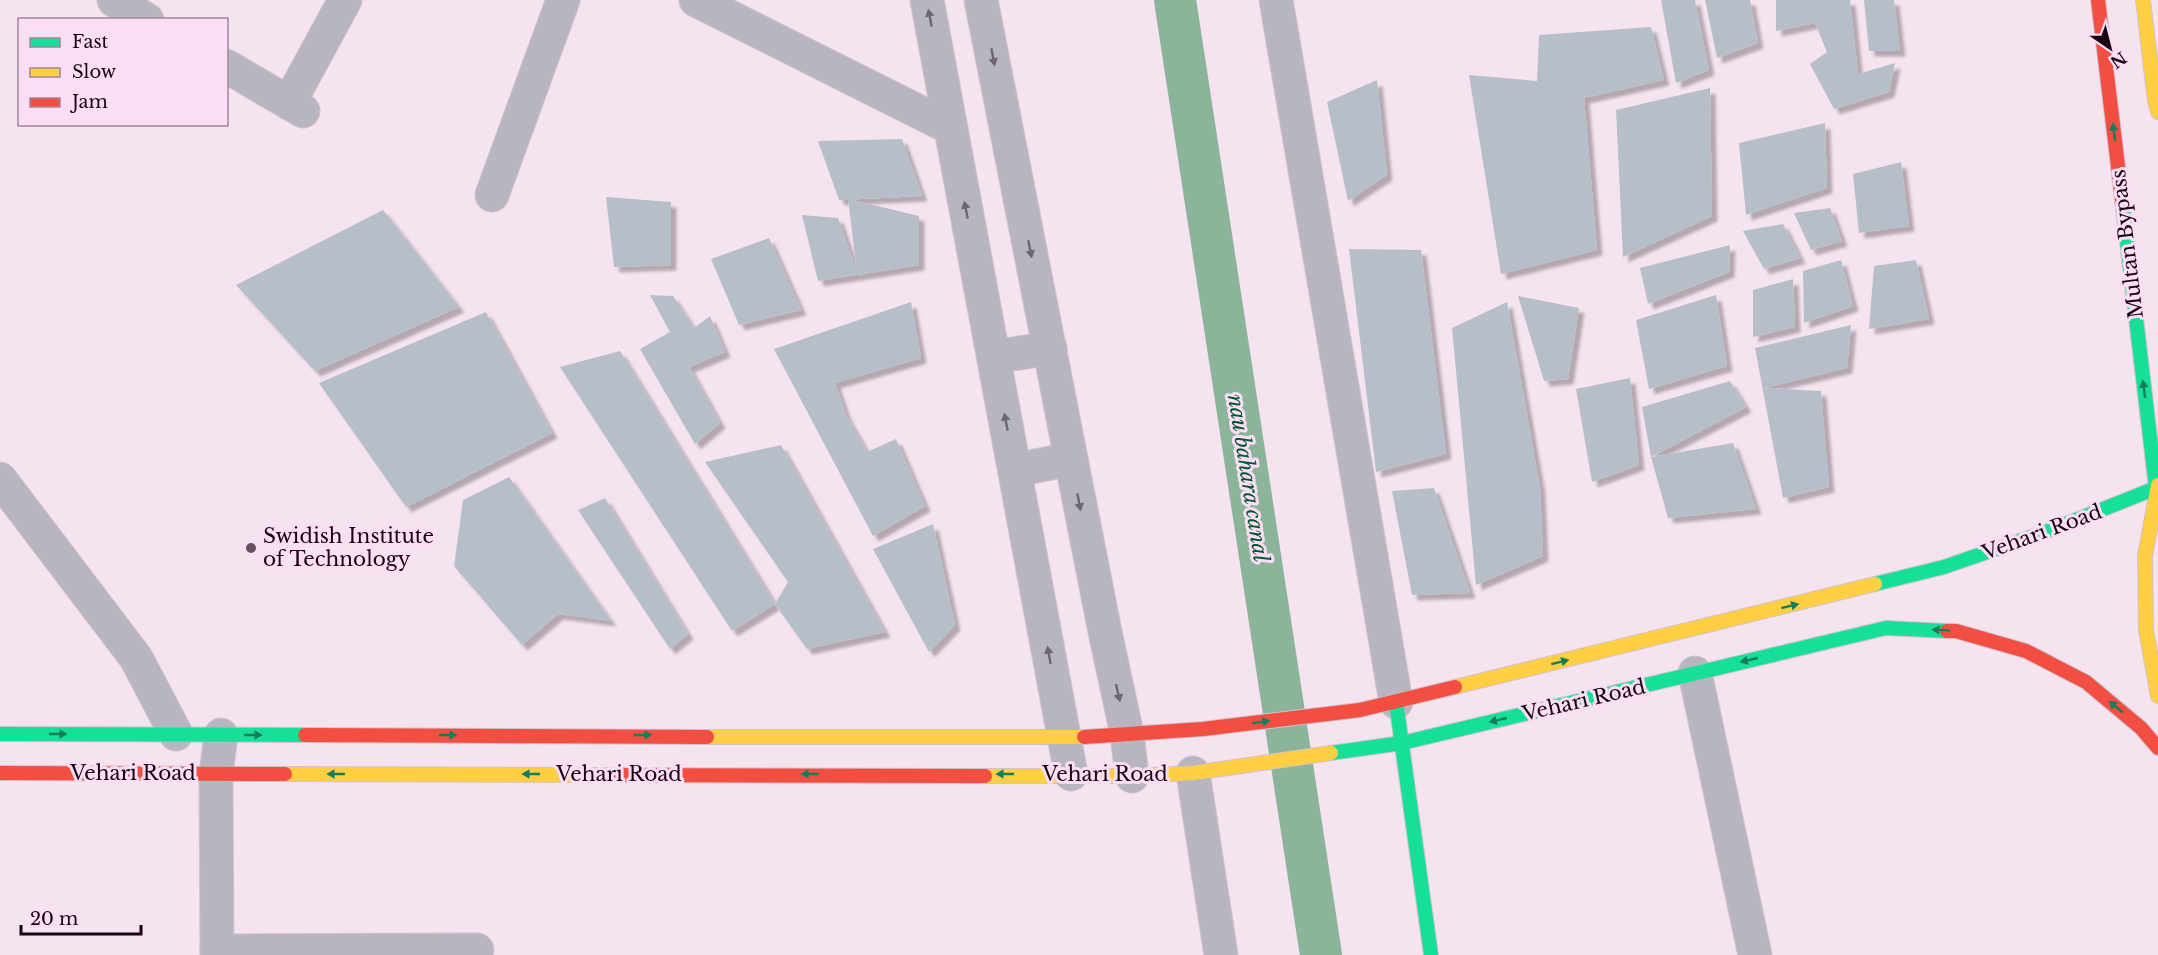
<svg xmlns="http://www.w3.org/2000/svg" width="2158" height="955" viewBox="0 0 2158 955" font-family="'Libre Baskerville',serif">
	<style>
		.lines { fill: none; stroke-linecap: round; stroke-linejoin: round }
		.canal { stroke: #8cb49b; stroke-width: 42 }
		.building { fill: #b6bfc8; filter: url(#shadow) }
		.street-casing { stroke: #d0c2cc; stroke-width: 35 }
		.fast-casing { stroke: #d0c2cc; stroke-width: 16 }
		.slow-casing { stroke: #d0c2cc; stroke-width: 16 }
		.jam-casing { stroke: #d0c2cc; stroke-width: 16 }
		.street { stroke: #b7b6c0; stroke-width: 33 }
		.fast { stroke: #16e098; stroke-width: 14 }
		.slow { stroke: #ffcf43; stroke-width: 14 }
		.jam { stroke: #f24e42; stroke-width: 14 }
		.oneway { fill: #6f6572 }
		.oneway2 { fill: #167d5c }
		.poi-dot { fill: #655260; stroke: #fbdef3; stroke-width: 2 }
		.labels { text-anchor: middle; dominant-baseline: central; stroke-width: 6; stroke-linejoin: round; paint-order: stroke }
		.street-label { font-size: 20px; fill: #170313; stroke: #fbdef3 }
		.poi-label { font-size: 20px; fill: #170313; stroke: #fbdef3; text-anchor: start }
		.water-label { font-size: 21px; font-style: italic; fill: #00542e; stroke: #fbdef3 }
	</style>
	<defs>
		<filter id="shadow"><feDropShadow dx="5.5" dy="5.5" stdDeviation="1.5" flood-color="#0004"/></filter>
	</defs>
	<rect width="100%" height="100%" fill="#f5e4f0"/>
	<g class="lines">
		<path class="canal" d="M 1175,0 L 1321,955"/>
	</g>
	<g class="building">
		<path d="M 1661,0 L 1695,0 L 1709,70 L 1676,83 Z"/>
		<path d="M 1705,0 L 1750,0 L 1758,43 L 1717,58 Z"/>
		<path d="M 1776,0 L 1850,0 L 1858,74 L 1895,63 L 1889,92 L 1834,109 L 1810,64 L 1827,52 L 1815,23 L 1776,31 Z"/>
		<path d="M 1864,0 L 1894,0 L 1900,51 L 1869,51 Z"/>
		<path d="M 1651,27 L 1664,80 L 1584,98 L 1597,250 L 1501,274 L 1469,75 L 1537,81 L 1539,35 Z"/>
		<path d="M 1377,80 L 1387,175 L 1348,201 L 1327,102 Z"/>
		<path d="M 1710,88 L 1712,216 L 1623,257 L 1616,110 Z"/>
		<path d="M 1825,123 L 1827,188 L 1746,215 L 1739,143 Z"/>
		<path d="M 902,139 L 922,196 L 839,200 L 818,141 Z"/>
		<path d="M 1901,162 L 1909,226 L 1859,233 L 1853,174 Z"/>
		<path d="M 606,197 L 671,202 L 671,265 L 614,267 Z"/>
		<path d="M 848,199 L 919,216 L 919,265 L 818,281 L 802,215 L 838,218 L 857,273 Z"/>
		<path d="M 1830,208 L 1842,241 L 1811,250 L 1794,213 Z"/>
		<path d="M 383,210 L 459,307 L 315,371 L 236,285 Z"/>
		<path d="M 1783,224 L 1800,258 L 1764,269 L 1743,231 Z"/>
		<path d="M 769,238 L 801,310 L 739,325 L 711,259 Z"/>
		<path d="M 1730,245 L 1729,272 L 1648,304 L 1640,268 Z"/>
		<path d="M 1349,249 L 1421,250 L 1446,454 L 1376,472 Z"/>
		<path d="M 1841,260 L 1853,306 L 1804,323 L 1803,271 Z"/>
		<path d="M 1916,260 L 1929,319 L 1869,329 L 1874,266 Z"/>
		<path d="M 1793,279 L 1795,327 L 1753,337 L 1753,290 Z"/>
		<path d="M 650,295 L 673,296 L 694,328 L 710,316 L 725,352 L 689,367 L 720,423 L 695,444 L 640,349 L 670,332 Z"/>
		<path d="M 1716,295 L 1727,366 L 1649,389 L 1636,320 Z"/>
		<path d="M 1518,296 L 1579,308 L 1568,379 L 1544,381 Z"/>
		<path d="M 911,302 L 921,358 L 835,383 L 846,415 L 867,452 L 896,439 L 925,506 L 873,536 L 774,349 Z"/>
		<path d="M 1507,302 L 1540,488 L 1543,556 L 1476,585 L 1452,328 Z"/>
		<path d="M 486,312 L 552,433 L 406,507 L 319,383 Z"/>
		<path d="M 1851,325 L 1847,368 L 1764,388 L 1821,391 L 1829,487 L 1783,498 L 1755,348 Z"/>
		<path d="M 620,351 L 775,604 L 732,631 L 560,367 Z"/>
		<path d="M 1630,378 L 1639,465 L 1592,482 L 1576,389 Z"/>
		<path d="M 1730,381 L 1746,407 L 1651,457 L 1642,407 Z"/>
		<path d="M 1733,443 L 1756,509 L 1668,518 L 1651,457 Z"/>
		<path d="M 781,445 L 885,632 L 807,649 L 775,604 L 788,582 L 705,462 Z"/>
		<path d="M 509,477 L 611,621 L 558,614 L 522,645 L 454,566 L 463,500 Z"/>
		<path d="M 1434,488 L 1470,593 L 1412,595 L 1392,491 Z"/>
		<path d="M 605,498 L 688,634 L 670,649 L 578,510 Z"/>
		<path d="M 933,524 L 955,625 L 929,652 L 873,549 Z"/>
	</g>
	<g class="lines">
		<g class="street-casing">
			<g id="street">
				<path d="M 114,0 L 147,20"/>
				<path d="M 696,0 L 951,128"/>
				<path d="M 927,0 L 1071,774"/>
				<path d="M 981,0 L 1105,632 L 1127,734 L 1132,776"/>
				<path d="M 1276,0 L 1396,702"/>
				<path d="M 226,66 L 303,111"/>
				<path d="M 289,103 L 345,0"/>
				<path d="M 492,195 L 563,0"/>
				<path d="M 994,357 L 1050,348"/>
				<path d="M 1015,470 L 1071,459"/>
				<path d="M 0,479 L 136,658 L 176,734"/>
				<path d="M 1695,673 L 1755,955"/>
				<path d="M 1193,773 L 1221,955"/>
				<path d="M 217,951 L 477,950"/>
				<path d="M 217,955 L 216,774 L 221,735"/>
			</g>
		</g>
		<g class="fast-casing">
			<g id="fast">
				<path d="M 1875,584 L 1944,567 L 2051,530 L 2156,488 L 2123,208"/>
				<path d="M 1396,702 L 1431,955"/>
				<path d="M 0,734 L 305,735"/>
				<path d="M 1331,753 L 1402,743 L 1886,628 L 1947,631"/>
			</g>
		</g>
		<g class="slow-casing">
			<g id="slow">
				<path d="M 2143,0 L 2155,101 L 2158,112"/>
				<path d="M 2158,485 L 2145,556 L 2146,630 L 2158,696"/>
				<path d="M 1455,687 L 1875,584"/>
				<path d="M 707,737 L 1084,737"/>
				<path d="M 285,774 L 606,775"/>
				<path d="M 985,776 L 1132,776 L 1193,773 L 1331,753"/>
			</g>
		</g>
		<g class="jam-casing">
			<g id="jam">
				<path d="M 2098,0 L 2123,208"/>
				<path d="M 1947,631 L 1956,631 L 2026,651 L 2086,682 L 2141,728 L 2158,748"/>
				<path d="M 305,735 L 707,737"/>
				<path d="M 1084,737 L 1203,729 L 1360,710 L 1455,687"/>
				<path d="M 0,773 L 285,774"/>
				<path d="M 606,775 L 985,776"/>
			</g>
		</g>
		<use href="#street" class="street"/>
		<use href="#fast" class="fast"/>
		<use href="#slow" class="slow"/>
		<use href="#jam" class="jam"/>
	</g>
	<defs><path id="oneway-solid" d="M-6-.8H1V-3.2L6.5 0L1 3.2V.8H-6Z" transform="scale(1.5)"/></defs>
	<g class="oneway">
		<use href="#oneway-solid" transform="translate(930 18) rotate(-101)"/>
		<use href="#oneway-solid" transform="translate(993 57) rotate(79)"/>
		<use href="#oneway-solid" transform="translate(966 210) rotate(-101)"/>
		<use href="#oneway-solid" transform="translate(1030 249) rotate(79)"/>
		<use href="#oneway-solid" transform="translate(1006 422) rotate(-101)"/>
		<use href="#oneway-solid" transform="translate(1079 502) rotate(79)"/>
		<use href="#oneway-solid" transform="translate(1049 655) rotate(-100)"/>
		<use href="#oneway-solid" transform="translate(1118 693) rotate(77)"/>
	</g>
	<g class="oneway2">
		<use href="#oneway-solid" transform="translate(2114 132) rotate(-97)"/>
		<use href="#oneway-solid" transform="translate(2144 389) rotate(-97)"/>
		<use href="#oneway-solid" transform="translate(1790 606) rotate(-14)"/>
		<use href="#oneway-solid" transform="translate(1941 630) rotate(-177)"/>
		<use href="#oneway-solid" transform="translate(1749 660) rotate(167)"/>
		<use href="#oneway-solid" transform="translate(1560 662) rotate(-14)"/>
		<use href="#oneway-solid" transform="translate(2116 707) rotate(-141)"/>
		<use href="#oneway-solid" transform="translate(1498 720) rotate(167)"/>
		<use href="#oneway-solid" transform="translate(1261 722) rotate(-7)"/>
		<use href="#oneway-solid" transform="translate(58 734)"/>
		<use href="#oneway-solid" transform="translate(253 735)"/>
		<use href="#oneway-solid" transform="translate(448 735)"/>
		<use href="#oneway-solid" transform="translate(643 735)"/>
		<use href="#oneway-solid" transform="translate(336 774) rotate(-180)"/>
		<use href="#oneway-solid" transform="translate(531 774) rotate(-180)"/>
		<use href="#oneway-solid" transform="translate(810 774) rotate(-180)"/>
		<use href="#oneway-solid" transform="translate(1005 774) rotate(-180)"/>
	</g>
	<circle class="poi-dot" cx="251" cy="548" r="6"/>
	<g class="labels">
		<g class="street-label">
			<text transform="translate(2127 244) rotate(-97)">Multan Bypass</text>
			<text transform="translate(2042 532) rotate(-20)">Vehari Road</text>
			<text transform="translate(1584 700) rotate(-13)">Vehari Road</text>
			<text x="133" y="773">Vehari Road</text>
			<text x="619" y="774">Vehari Road</text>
			<text x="1105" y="774">Vehari Road</text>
		</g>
		<g class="poi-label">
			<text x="263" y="536">Swidish Institute<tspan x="263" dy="23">of Technology</tspan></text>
		</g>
		<g class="water-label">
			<text transform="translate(1248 478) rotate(81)">nau bahara canal</text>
		</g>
	</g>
	<rect x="18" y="18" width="210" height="108" fill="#fbdef3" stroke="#a08699" stroke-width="1.5"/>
	<rect x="30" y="38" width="30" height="9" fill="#16e098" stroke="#a08699" stroke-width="1.5"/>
	<text x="72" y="48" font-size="18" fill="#170313">Fast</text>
	<rect x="30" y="68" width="30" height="9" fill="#ffcf43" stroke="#a08699" stroke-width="1.5"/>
	<text x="72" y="78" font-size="18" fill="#170313">Slow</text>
	<rect x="30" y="98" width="30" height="9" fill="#f24e42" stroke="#a08699" stroke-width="1.5"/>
	<text x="72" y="108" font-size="18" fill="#170313">Jam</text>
	<g transform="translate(2110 48) rotate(145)" stroke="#fbdef3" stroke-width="4.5" paint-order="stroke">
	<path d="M0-4.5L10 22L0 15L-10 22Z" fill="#170313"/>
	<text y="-9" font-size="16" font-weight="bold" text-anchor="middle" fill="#170313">N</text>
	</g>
	<path d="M21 925v9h120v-9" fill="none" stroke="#170313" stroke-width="3"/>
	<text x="30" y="925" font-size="18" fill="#170313" stroke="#fbdef3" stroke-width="4.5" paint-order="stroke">20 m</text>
</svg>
